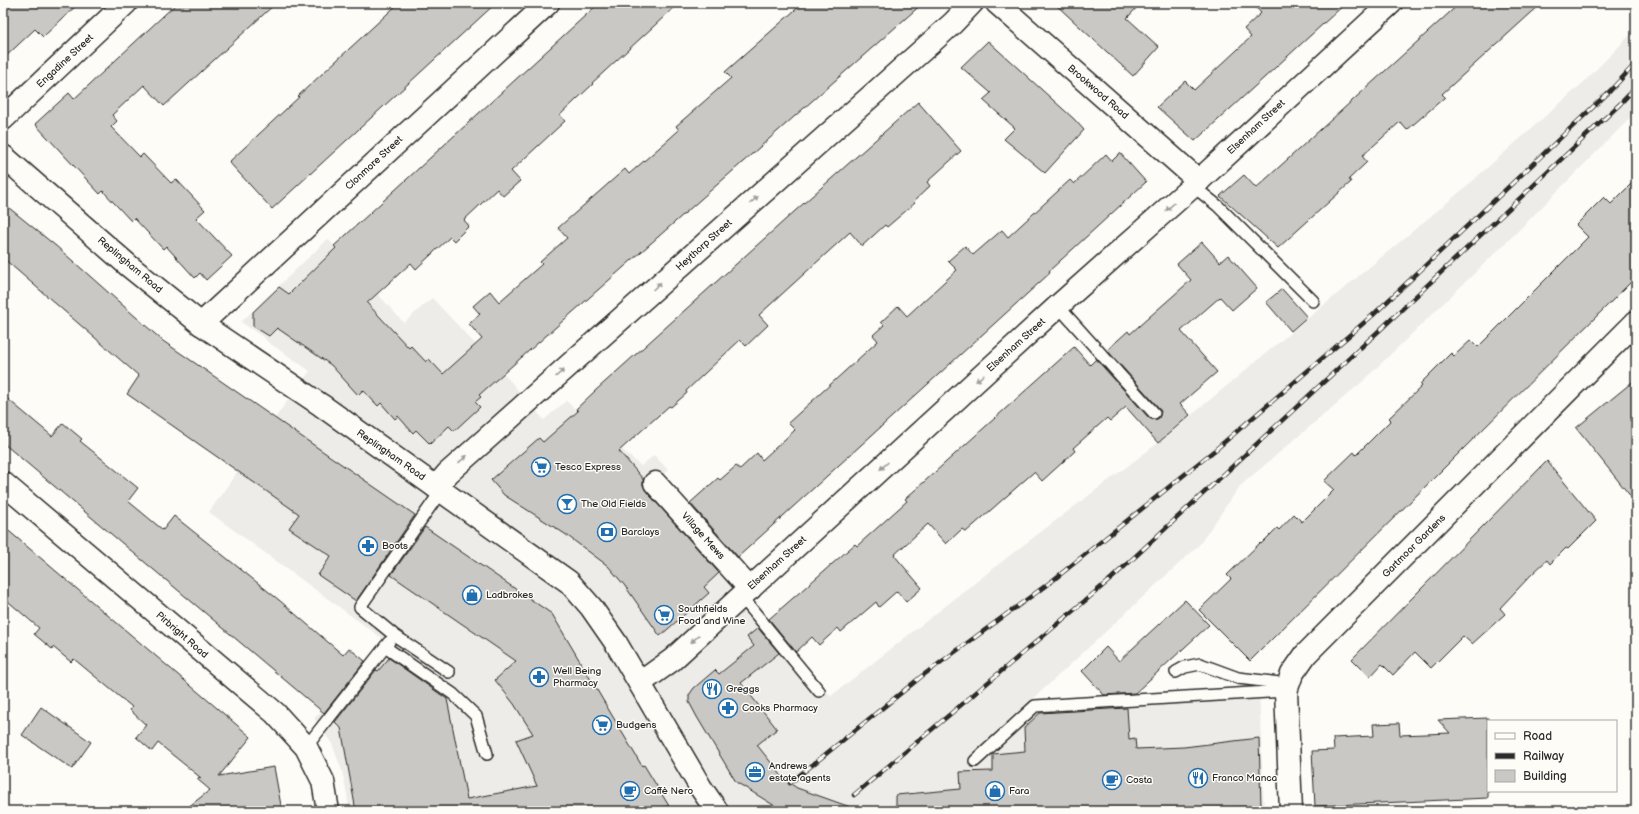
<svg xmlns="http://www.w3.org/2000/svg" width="1639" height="814" viewBox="0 0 1639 814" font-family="'Balsamiq Sans',sans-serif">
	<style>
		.built { fill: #edece8 }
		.building { fill: #c9c8c4; stroke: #2b2b2b }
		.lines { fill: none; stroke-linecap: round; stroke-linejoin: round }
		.service-casing { stroke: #2b2b2b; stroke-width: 14 }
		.minor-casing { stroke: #2b2b2b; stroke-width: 25 }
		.tertiary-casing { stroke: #2b2b2b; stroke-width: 25 }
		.service { stroke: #fdfcf7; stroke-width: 11 }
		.minor { stroke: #fdfcf7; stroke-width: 22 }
		.tertiary { stroke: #fdfcf7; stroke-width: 22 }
		.rail-casing { stroke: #2b2b2b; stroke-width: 4.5 }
		.rail { stroke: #fdfcf7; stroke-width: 3; stroke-dasharray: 9; stroke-linecap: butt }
		.oneway { fill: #9e9e9b }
		.labels { text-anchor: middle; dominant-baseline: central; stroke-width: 3; stroke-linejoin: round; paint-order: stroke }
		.street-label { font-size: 10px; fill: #2b2b2b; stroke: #fdfcf7 }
		.poi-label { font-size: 10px; fill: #2b2b2b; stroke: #fdfcf7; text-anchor: start }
	</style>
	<rect width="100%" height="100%" fill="#fdfcf7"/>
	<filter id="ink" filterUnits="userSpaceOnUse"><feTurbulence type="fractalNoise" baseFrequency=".025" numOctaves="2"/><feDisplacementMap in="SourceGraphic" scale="8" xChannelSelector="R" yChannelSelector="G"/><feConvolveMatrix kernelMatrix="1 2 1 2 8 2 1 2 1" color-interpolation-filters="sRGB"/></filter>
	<g filter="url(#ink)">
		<path class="built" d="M 1636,29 L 1636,112 L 1519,230 L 1362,382 L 1240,486 L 1199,545 L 1033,699 L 1259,690 L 1264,811 L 735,811 L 722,797 L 699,811 L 349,811 L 347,794 L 342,771 L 332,744 L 314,718 L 324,710 L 383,639 L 209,512 L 280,411 L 310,371 L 265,340 L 266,339 L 241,322 L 328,239 L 404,323 L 432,298 L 511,382 L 544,420 L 566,401 L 641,466 L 654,455 L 668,470 L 658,479 L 728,575 L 831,696 L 1013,553 L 1158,443 L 1461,191 L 1584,82 Z"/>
		<g class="building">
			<path d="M 3,3 L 79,3 L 43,37 L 35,29 L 3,59 Z"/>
			<path d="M 177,3 L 276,3 L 164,106 L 144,85 L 112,115 L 117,121 L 111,127 L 140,157 L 143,154 L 171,183 L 176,179 L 205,210 L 196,218 L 232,256 L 206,280 L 200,273 L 195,278 L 166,246 L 163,249 L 134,218 L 131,221 L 103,191 L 100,194 L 35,124 L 69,93 L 74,99 Z"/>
			<path d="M 399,3 L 496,3 L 272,209 L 229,162 L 299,97 L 298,96 L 311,84 Z"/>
			<path d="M 599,3 L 679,3 L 592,83 L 593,84 L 560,115 L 565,121 L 511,171 L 520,181 L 503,196 L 497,189 L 464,220 L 469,226 L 454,241 L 450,237 L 416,269 L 411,263 L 367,303 L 409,348 L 411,346 L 426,362 L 429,359 L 443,374 L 482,339 L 469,324 L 480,314 L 473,306 L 490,291 L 499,302 L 542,264 L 540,262 L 567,238 L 558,228 L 625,169 L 629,174 L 668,140 L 679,130 L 676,126 L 731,78 L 725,72 L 803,3 L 923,3 L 479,395 L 481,397 L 475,402 L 480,407 L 454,431 L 449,426 L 430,444 L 416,430 L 413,433 L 398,416 L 395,419 L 381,403 L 378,406 L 363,390 L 358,395 L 331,365 L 277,328 L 269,336 L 253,326 L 253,312 L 279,287 L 289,294 L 336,248 L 334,246 Z"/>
			<path d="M 1054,3 L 1141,3 L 1127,18 L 1159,47 L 1133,76 Z"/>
			<path d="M 1252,3 L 1346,3 L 1195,141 L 1157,107 L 1185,81 L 1194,90 L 1251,37 L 1244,29 L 1261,13 Z"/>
			<path d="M 1460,3 L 1542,3 L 1442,94 L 1445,97 L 1407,130 L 1400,122 L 1362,156 L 1367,162 L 1349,179 L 1351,182 L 1278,248 L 1220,196 L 1244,175 L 1256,188 Z"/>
			<path d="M 988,41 L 1074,119 L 1084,130 L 1045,173 L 1004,139 L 1015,128 L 983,100 L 991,93 L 961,67 Z"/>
			<path d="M 918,102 L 961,151 L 927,182 L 930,186 L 913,202 L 915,203 L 887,227 L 885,225 L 862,246 L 850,232 L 759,315 L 768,325 L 746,346 L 740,340 L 686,391 L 687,393 L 671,407 L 669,406 L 619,451 L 643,479 L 643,485 L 646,491 L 719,573 L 704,587 L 709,593 L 660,636 L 625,586 L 608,566 L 565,534 L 504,495 L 491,480 L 539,438 L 543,442 L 578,411 L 576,409 L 595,391 L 795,211 Z"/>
			<path d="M 1120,153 L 1146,182 L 1049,271 L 1050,273 L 738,557 L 690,503 L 718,478 L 720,480 L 736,466 L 740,469 L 757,453 L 762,460 L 795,430 L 788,423 L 878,341 L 873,335 L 884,325 L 881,322 L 898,306 L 907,316 L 957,270 L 948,261 L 965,246 L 973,255 L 1002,230 L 1008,237 L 1070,180 L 1074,184 L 1106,154 L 1112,161 Z"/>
			<path d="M 1636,179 L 1636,277 L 1250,661 L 1199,610 L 1231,579 L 1227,575 L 1260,543 L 1261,544 L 1277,528 L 1279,530 L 1294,514 L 1302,522 L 1334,490 L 1324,481 L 1354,452 L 1356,455 L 1391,420 L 1389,418 L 1422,386 L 1420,384 L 1451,353 L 1454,356 L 1471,340 L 1478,347 L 1588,237 L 1576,225 L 1604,197 L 1611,204 Z"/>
			<path d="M 3,203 L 56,246 L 163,341 L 415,515 L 356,601 L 318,575 L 331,556 L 289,528 L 299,514 L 127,394 L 139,376 L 3,258 Z"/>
			<path d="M 1202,242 L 1220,262 L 1228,255 L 1257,288 L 1232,310 L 1220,297 L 1181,331 L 1217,372 L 1180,404 L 1190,415 L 1158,443 L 1126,407 L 1110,421 L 1107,418 L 1073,448 L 1075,451 L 1042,481 L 1034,472 L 966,532 L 962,529 L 946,544 L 928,524 L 894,555 L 922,588 L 906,602 L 897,591 L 879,607 L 876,602 L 841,632 L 838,628 L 819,645 L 812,637 L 796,652 L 769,619 L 855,544 L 857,546 L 907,501 L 905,499 L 1074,347 L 1090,365 L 1096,359 L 1149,418 L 1155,420 L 1159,418 L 1161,412 L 1159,408 L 1107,350 L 1128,331 L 1130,334 L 1191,280 L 1177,264 Z"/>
			<path d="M 1282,289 L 1307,317 L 1291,331 L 1266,302 Z"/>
			<path d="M 1636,379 L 1636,503 L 1576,428 Z"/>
			<path d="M 3,395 L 52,436 L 63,423 L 82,439 L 80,441 L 138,488 L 128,501 L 163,530 L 174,516 L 279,600 L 343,655 L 349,648 L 365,661 L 324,713 L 3,443 Z"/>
			<path d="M 1547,461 L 1596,521 L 1568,549 L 1566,548 L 1550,564 L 1547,560 L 1531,575 L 1500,608 L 1505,614 L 1472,644 L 1463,636 L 1431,668 L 1415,652 L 1393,675 L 1382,664 L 1370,677 L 1352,659 Z"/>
			<path d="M 3,526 L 251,737 L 219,776 L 274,767 L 282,811 L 183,811 L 210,790 L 197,779 L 201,778 L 158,743 L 152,751 L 136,737 L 146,725 L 130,710 L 132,707 L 74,659 L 71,662 L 53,647 L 52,649 L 34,634 L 39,628 L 3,597 Z"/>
			<path d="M 425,527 L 552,614 L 642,766 L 644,765 L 669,806 L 641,811 L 356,811 L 341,728 L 335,722 L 376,670 L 378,671 L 389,658 L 447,699 L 467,799 L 537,786 L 516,740 L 533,734 L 514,704 L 495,680 L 516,661 L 391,575 Z"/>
			<path d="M 1185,600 L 1209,625 L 1135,693 L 1104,695 L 1082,671 L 1106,647 L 1119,661 Z"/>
			<path d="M 758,628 L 779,653 L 741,683 L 777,729 L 757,745 L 785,780 L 797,788 L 853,808 L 853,811 L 784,811 L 775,806 L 736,782 L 697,717 L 689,702 L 689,695 L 694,688 L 715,670 L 719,674 L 754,646 L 747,637 Z"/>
			<path d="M 41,707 L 91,742 L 72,769 L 22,735 Z"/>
			<path d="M 1127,708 L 1129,739 L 1135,738 L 1136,749 L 1184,747 L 1259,738 L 1261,806 L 1160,811 L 896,811 L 896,795 L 961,789 L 960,772 L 993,771 L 993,754 L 1025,751 L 1024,728 L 1040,713 Z"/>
			<path d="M 1488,718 L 1488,798 L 1315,806 L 1312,751 L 1334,750 L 1333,738 L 1374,736 L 1373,724 L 1399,723 L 1400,735 L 1450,733 L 1438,720 Z"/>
		</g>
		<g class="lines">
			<g class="service-casing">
				<g id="service">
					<path d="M 1193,186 L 1218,206 L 1313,301"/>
					<path d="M 1058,306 L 1154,413"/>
					<path d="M 441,491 L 360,607 L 394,635 L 449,672"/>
					<path d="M 741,596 L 819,691"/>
					<path d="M 385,647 L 453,694 L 476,716 L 487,754"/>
					<path d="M 1176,672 L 1185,667 L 1200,664 L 1238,678 L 1289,684"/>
					<path d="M 306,747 L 389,642"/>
					<path d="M 975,761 L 1035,706 L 1286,691"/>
				</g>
			</g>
			<g class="minor-casing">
				<g id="minor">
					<path d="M 997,3 L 1199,181"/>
					<path d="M 3,119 L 126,3"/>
					<path d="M 201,324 L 548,3"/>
					<path d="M 3,483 L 275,713 L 306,747 L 323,781 L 328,811"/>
					<path d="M 655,483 L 750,589"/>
					<path d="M 436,487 L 448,473 L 953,23 L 972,3"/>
					<path d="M 640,683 L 672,660 L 1058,306 L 1193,186 L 1391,3"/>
					<path d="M 1291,811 L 1286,691 L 1292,674 L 1306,654 L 1636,322"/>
				</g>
			</g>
			<g class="tertiary-casing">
				<path id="tertiary" d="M 3,156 L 129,266 L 201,324 L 321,405 L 569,582 L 591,607 L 616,643 L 701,788 L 717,811"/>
			</g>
			<use href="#service" class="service"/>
			<use href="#minor" class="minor"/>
			<use href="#tertiary" class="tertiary"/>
			<g class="rail-casing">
				<g id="rail">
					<path d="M 790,783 L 922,676 L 1052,581 L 1215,450 L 1373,315 L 1610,91 L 1636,63"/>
					<path d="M 854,795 L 1112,578 L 1383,327 L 1620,104 L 1636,87"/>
				</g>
			</g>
			<use href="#rail" class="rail"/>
		</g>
		<defs><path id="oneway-solid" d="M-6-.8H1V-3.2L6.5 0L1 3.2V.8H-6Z"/></defs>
		<g class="oneway">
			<use href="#oneway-solid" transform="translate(754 200) rotate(-42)"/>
			<use href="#oneway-solid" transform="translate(1170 207) rotate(138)"/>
			<use href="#oneway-solid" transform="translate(657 286) rotate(-42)"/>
			<use href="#oneway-solid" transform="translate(560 373) rotate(-42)"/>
			<use href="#oneway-solid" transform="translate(980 378) rotate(138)"/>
			<use href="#oneway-solid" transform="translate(463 459) rotate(-41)"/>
			<use href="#oneway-solid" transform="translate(884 466) rotate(138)"/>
			<use href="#oneway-solid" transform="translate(695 639) rotate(137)"/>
		</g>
	</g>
	<defs>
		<g id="supermarket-ring" transform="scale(1)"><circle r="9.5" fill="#fdfcf7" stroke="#1f6fb2" stroke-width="1.5"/><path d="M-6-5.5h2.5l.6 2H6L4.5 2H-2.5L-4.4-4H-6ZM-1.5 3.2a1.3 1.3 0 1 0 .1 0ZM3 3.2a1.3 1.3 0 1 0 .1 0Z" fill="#1f6fb2"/></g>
		<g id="bar-ring" transform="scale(1)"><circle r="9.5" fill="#fdfcf7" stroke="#1f6fb2" stroke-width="1.5"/><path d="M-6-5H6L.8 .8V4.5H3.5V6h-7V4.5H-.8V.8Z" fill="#1f6fb2"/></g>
		<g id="bank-ring" transform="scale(1)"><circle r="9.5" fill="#fdfcf7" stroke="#1f6fb2" stroke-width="1.5"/><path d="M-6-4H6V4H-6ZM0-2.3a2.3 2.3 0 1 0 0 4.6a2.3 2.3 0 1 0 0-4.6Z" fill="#1f6fb2"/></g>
		<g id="pharmacy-ring" transform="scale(1)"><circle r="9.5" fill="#fdfcf7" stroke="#1f6fb2" stroke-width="1.5"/><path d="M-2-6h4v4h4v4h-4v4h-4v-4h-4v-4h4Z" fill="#1f6fb2"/></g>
		<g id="shop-ring" transform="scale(1)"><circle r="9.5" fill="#fdfcf7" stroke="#1f6fb2" stroke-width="1.5"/><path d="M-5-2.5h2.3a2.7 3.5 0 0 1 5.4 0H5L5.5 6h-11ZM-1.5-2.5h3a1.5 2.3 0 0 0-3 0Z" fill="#1f6fb2"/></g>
		<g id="restaurant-ring" transform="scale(1)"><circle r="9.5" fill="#fdfcf7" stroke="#1f6fb2" stroke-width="1.5"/><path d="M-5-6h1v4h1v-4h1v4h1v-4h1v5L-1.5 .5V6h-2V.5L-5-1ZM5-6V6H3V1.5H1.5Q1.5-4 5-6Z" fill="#1f6fb2"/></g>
		<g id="office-ring" transform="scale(1)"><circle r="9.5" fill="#fdfcf7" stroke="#1f6fb2" stroke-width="1.5"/><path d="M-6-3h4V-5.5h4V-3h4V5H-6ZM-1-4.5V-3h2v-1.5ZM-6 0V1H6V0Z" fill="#1f6fb2"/></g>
		<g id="cafe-ring" transform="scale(1)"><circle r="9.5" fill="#fdfcf7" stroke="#1f6fb2" stroke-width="1.5"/><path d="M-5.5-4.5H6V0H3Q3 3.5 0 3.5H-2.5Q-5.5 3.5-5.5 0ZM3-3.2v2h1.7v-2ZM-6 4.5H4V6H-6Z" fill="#1f6fb2"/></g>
	</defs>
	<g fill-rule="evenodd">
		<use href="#supermarket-ring" x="541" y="467"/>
		<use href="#bar-ring" x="567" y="504"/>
		<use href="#bank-ring" x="607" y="532"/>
		<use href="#pharmacy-ring" x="368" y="546"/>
		<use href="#shop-ring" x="472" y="595"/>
		<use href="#supermarket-ring" x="664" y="615"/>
		<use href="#pharmacy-ring" x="539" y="677"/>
		<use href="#restaurant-ring" x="712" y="689"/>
		<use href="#pharmacy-ring" x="728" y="708"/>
		<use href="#supermarket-ring" x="602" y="725"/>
		<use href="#office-ring" x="755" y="772"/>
		<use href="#restaurant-ring" x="1198" y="778"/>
		<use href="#cafe-ring" x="1112" y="780"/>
		<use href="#cafe-ring" x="630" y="791"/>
		<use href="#shop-ring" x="995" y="791"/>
	</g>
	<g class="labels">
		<g class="street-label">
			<text transform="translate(65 61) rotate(-43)">Engadine Street</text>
			<text transform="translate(1098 92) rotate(41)">Brookwood Road</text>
			<text transform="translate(1256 127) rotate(-43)">Elsenham Street</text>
			<text transform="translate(374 163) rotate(-43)">Clonmore Street</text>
			<text transform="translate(704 245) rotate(-42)">Heythorp Street</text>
			<text transform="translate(130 265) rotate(40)">Replingham Road</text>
			<text transform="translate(1016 345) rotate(-42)">Elsenham Street</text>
			<text transform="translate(391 455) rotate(35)">Replingham Road</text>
			<text transform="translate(703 536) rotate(48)">Village Mews</text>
			<text transform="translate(1414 546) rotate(-45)">Gartmoor Gardens</text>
			<text transform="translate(777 563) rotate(-42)">Elsenham Street</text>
			<text transform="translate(182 635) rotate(41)">Pirbright Road</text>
		</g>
		<g class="poi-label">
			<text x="555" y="467">Tesco Express</text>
			<text x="581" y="504">The Old Fields</text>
			<text x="621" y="532">Barclays</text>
			<text x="382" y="546">Boots</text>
			<text x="486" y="595">Ladbrokes</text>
			<text x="678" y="609">Southfields<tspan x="678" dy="12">Food and Wine</tspan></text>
			<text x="553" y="671">Well Being<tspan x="553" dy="12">Pharmacy</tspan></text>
			<text x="726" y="689">Greggs</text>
			<text x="742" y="708">Cooks Pharmacy</text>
			<text x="616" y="725">Budgens</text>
			<text x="769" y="766">Andrews<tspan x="769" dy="12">estate agents</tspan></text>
			<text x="1212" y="778">Franco Manca</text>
			<text x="1126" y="780">Costa</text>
			<text x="644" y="791">Caffè Nero</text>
			<text x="1009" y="791">Fara</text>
		</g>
	</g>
	<rect width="1639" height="814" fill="none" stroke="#fdfcf7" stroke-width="16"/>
	<rect x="8" y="8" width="1623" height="798" fill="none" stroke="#2b2b2b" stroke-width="1.5" filter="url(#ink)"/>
	<rect x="1487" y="720" width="130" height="72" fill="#fdfcf7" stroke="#a9a8a5"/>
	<rect x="1495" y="733" width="20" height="6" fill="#fdfcf7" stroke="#a9a8a5"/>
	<text x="1523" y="740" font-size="12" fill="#2b2b2b">Road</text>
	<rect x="1495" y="753" width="20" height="6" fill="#2b2b2b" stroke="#a9a8a5"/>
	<text x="1523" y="760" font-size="12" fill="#2b2b2b">Railway</text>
	<rect x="1495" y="770" width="20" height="12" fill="#c9c8c4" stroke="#a9a8a5"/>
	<text x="1523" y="780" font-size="12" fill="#2b2b2b">Building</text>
</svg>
